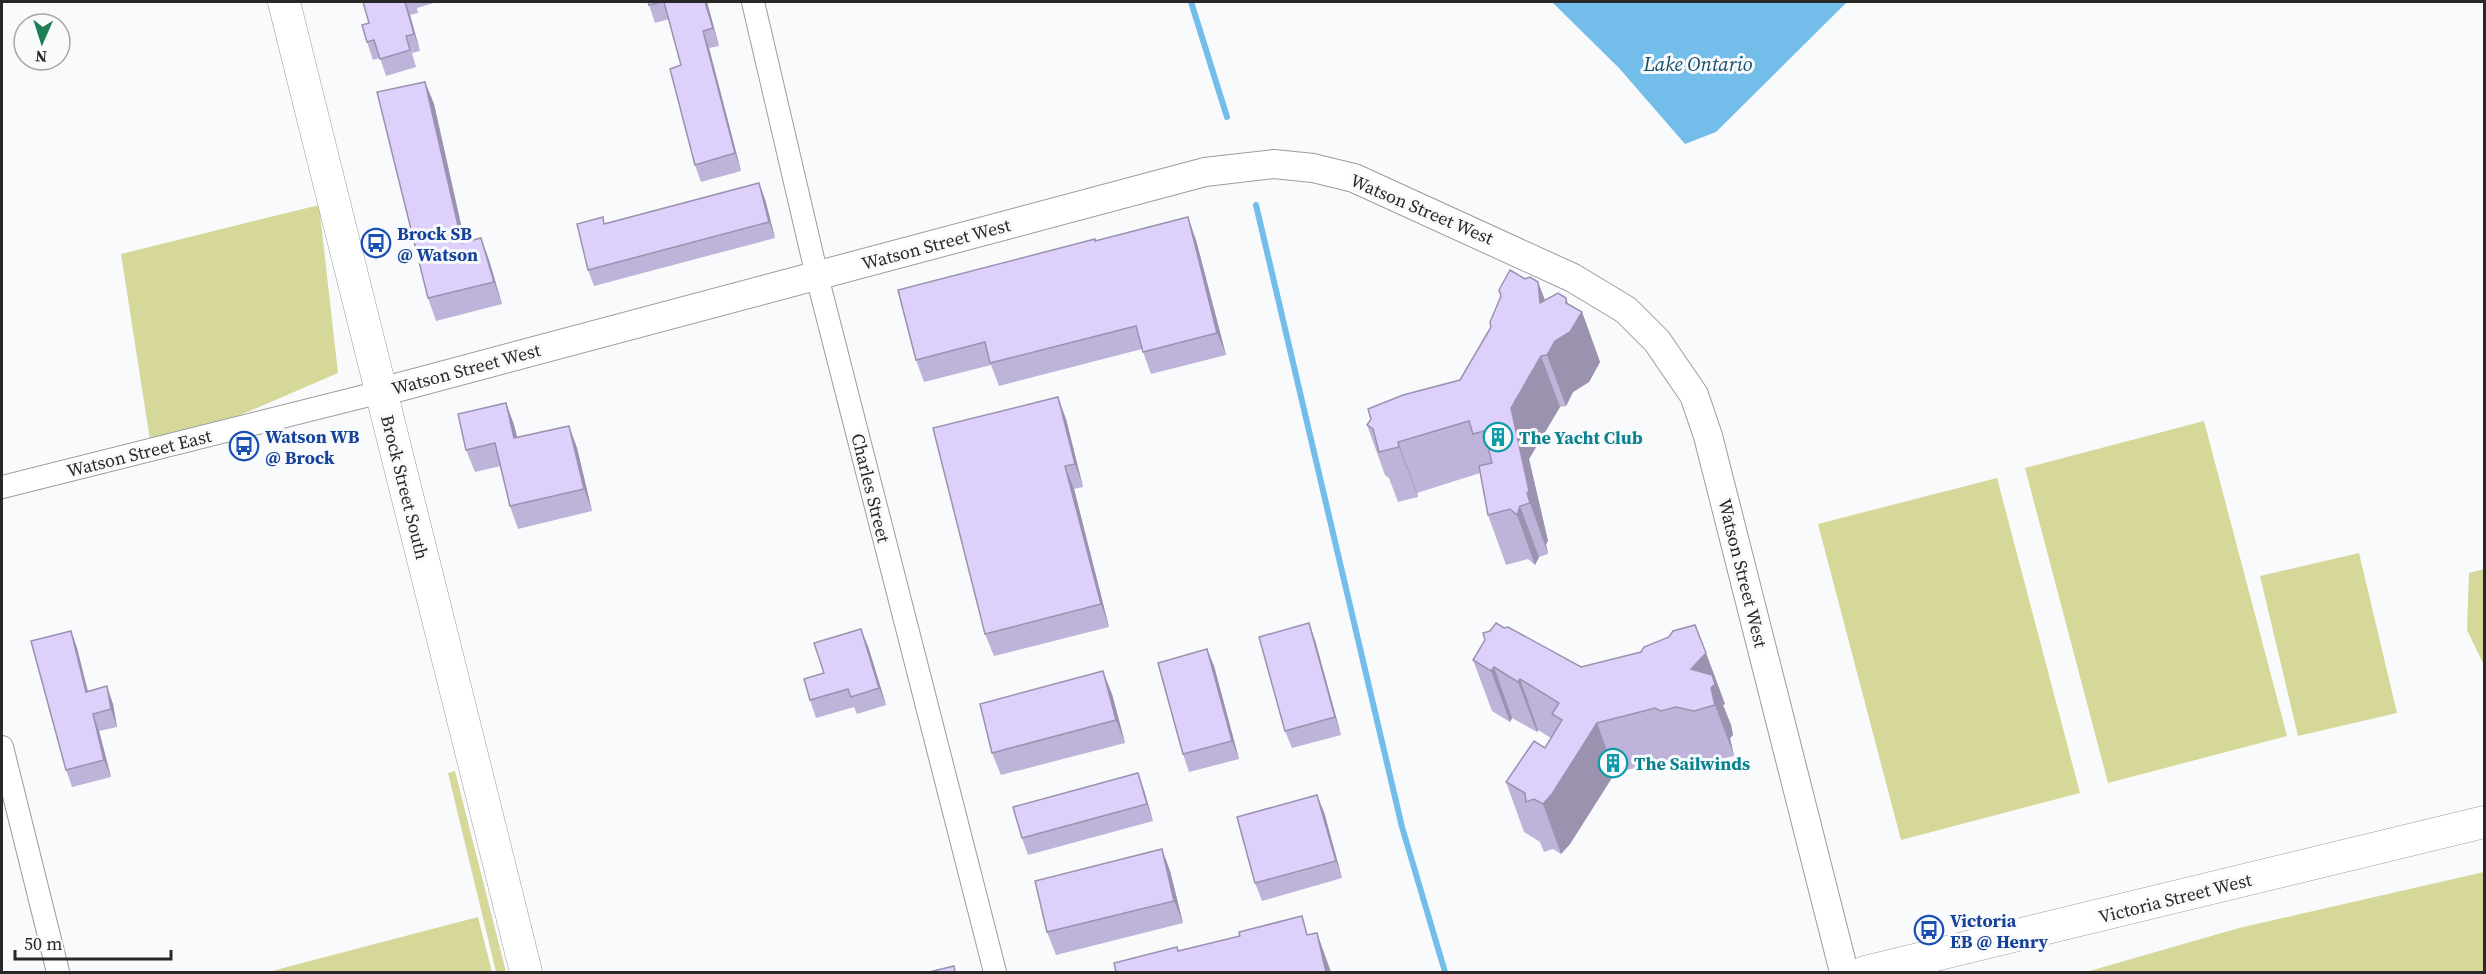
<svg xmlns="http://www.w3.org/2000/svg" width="2486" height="974" viewBox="0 0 2486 974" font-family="'Source Serif 4',serif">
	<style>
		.green { fill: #d5d899 }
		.water { fill: #73bdeb }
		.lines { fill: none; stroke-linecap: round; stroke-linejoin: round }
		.stream { stroke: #73bdeb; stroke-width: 6 }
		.minor-casing { stroke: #9b9c9e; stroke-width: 24 }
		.tertiary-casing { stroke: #9b9c9e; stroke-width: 30 }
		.secondary-casing { stroke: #9b9c9e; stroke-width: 33 }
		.minor { stroke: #fff; stroke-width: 22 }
		.tertiary { stroke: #fff; stroke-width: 28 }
		.secondary { stroke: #fff; stroke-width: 32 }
		.wall { fill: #beb3d8 }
		.shaded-wall { fill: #9b92b0 }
		.building { fill: #ddd0fb; stroke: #9b92b0; stroke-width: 1.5 }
		.labels { text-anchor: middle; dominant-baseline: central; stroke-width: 6; stroke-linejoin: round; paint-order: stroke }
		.street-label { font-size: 18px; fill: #282829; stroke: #f9fafb }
		.transit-label { font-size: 18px; font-weight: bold; fill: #164399; stroke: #f9fafb; text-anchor: start }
		.culture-label { font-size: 18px; font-weight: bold; fill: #0d838f; stroke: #f9fafb; text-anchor: start }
		.water-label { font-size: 20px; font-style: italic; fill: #134d6c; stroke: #f9fafb }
	</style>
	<rect width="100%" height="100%" fill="#f9fafb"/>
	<g class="green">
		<path d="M 319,205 L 338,373 L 152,453 L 121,254 Z"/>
		<path d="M 2204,421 L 2287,736 L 2108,783 L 2025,468 Z"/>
		<path d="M 1997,478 L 2080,793 L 1901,840 L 1818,524 Z"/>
		<path d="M 2359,553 L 2397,713 L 2298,736 L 2260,576 Z"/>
		<path d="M 2484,569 L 2484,665 L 2467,630 L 2469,573 Z"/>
		<path d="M 455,771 L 506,972 L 496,972 L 448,773 Z"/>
		<path d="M 2484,872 L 2484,972 L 2086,972 L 2239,928 Z"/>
		<path d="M 478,917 L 492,972 L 269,972 L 287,967 Z"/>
	</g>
	<path class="water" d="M 1552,2 L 1847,2 L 1716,132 L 1685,144 L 1619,68 Z"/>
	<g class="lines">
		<g class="stream">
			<path d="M 1191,2 L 1227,117"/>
			<path d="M 1256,205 L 1402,827 L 1445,972"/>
		</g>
		<g class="minor-casing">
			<g id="minor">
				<path d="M 753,2 L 817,276 L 995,972"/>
				<path d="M 2,487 L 381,392"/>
				<path d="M 2,747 L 58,972"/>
			</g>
		</g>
		<g class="tertiary-casing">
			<path id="tertiary" d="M 381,392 L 1205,172 L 1274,164 L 1313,168 L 1354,178 L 1573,278 L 1626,310 L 1657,341 L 1694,395 L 1708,436 L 1844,972"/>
		</g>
		<g class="secondary-casing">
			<g id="secondary">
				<path d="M 284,2 L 526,972"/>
				<path d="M 1865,972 L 2484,822"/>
			</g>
		</g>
		<use href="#minor" class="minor"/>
		<use href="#tertiary" class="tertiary"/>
		<use href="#secondary" class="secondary"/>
	</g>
	<g class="wall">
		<path d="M 363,2 L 437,2 L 417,8 L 418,13 L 410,15 L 420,51 L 412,53 L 416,67 L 386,76 L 380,58 L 373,60 L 367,42 L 369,23 Z"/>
		<path d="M 648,2 L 707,2 L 719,46 L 709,48 L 741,171 L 701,182 L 695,165 L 681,65 L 669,19 L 655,23 Z"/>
		<path d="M 425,82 L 434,104 L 465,242 L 481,238 L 489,260 L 502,304 L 436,321 L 428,298 Z"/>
		<path d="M 765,199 L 775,238 L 594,286 L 588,270 L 605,224 Z"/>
		<path d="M 1196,240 L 1226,355 L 1151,374 L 1142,349 L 999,386 L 991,365 L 924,382 L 916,360 L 1095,241 Z"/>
		<path d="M 1525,279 L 1538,282 L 1545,300 L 1568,304 L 1582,312 L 1600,362 L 1589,382 L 1573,392 L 1566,406 L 1560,407 L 1529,459 L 1548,541 L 1546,544 L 1548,554 L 1539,557 L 1535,565 L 1528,559 L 1506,565 L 1488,515 L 1480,473 L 1417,493 L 1418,497 L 1398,502 L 1389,478 L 1385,475 L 1367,425 L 1460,380 Z"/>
		<path d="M 506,403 L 514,425 L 517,437 L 569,426 L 577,448 L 592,511 L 518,529 L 510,506 L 501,466 L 475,472 L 466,450 Z"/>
		<path d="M 1066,419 L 1083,487 L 1074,489 L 1109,627 L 994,656 L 985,634 Z"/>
		<path d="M 1504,628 L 1581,667 L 1706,653 L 1725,704 L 1723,705 L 1731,725 L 1733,735 L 1730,738 L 1734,756 L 1712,761 L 1694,757 L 1679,761 L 1674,758 L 1615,773 L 1570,844 L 1561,854 L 1553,849 L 1544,852 L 1540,842 L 1524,832 L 1506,782 L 1545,748 L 1551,738 L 1538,730 L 1537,732 L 1512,718 L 1510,722 L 1492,711 L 1473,660 Z"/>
		<path d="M 71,631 L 77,648 L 88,691 L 113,704 L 117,727 L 99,731 L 111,777 L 72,787 L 66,770 Z"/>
		<path d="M 1315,640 L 1341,735 L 1292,748 L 1285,731 Z"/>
		<path d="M 868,646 L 886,705 L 857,714 L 854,707 L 816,718 L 810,700 L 824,673 Z"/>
		<path d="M 1207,649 L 1214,666 L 1239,759 L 1189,772 L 1183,754 Z"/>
		<path d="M 1112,694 L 1125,743 L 1001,775 L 992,753 Z"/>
		<path d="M 1144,790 L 1153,821 L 1028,855 L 1022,838 Z"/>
		<path d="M 1324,812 L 1342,878 L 1262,901 L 1255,883 Z"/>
		<path d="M 1162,849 L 1170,871 L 1183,923 L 1056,955 L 1047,932 Z"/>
	</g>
	<g class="shaded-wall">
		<path d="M 405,2 L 410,15 L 420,51 L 414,34 Z"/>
		<path d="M 705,2 L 707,2 L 719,46 L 713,28 Z"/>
		<path d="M 703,31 L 709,48 L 741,171 L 735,153 Z"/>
		<path d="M 425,82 L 434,104 L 470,265 L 462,243 Z"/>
		<path d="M 759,183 L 765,199 L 775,238 L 769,222 Z"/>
		<path d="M 1188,217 L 1196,240 L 1226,355 L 1217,333 Z"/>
		<path d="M 481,238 L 489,260 L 502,304 L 494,282 Z"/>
		<path d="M 1538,282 L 1557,332 L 1566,303 L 1566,298 L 1575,323 L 1582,312 L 1600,362 L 1589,382 L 1573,392 L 1566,406 L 1547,355 L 1540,303 Z"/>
		<path d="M 1541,356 L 1560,407 L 1529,459 L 1548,541 L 1546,544 L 1548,554 L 1530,503 L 1527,493 L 1511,408 Z"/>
		<path d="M 1058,397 L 1066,419 L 1083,487 L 1075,464 Z"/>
		<path d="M 506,403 L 514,425 L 523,460 L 514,438 Z"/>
		<path d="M 569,426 L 577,448 L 592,511 L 584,489 Z"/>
		<path d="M 1398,442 L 1417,493 L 1418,497 L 1399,447 Z"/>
		<path d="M 1065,466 L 1074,489 L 1109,627 L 1101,604 Z"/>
		<path d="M 1520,506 L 1539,557 L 1535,565 L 1517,515 Z"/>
		<path d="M 1309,623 L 1315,640 L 1341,735 L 1335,717 Z"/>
		<path d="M 861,629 L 868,646 L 886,705 L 879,688 Z"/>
		<path d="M 71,631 L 77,648 L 92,709 L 86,692 Z"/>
		<path d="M 1207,649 L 1214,666 L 1239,759 L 1232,741 Z"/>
		<path d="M 1706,653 L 1725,704 L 1723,705 L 1731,725 L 1733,735 L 1730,738 L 1734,756 L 1715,705 L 1691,669 Z"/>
		<path d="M 1494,667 L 1512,718 L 1510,722 L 1491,671 Z"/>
		<path d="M 1103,671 L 1112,694 L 1125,743 L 1116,720 Z"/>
		<path d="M 1520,679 L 1538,730 L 1537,732 L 1518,682 Z"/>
		<path d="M 107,686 L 113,704 L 117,727 L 111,709 Z"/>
		<path d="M 93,714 L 99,731 L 111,777 L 104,760 Z"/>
		<path d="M 1597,723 L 1615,773 L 1570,844 L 1561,854 L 1543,804 Z"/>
		<path d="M 1138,773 L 1144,790 L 1153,821 L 1147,804 Z"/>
		<path d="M 1317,795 L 1324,812 L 1342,878 L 1336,861 Z"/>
		<path d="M 1162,849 L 1170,871 L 1183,923 L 1174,901 Z"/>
		<path d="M 1317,933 L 1331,972 L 1326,972 Z"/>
	</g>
	<g class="building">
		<path d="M 363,2 L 405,2 L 414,34 L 406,36 L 410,50 L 380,59 L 374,40 L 367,42 L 362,25 L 369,23 Z"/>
		<path d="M 648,2 L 662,2 L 649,5 Z"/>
		<path d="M 664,2 L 705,2 L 713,28 L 703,31 L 735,153 L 695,165 L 670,69 L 681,65 Z"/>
		<path d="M 425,82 L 462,243 L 481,238 L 494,282 L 428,298 L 377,92 Z"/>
		<path d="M 759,183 L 769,222 L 588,270 L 577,224 L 603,217 L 604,224 Z"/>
		<path d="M 1188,217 L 1217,333 L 1143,352 L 1136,326 L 990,363 L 985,342 L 916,360 L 898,290 L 1095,239 L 1095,241 Z"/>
		<path d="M 1510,270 L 1525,279 L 1530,277 L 1538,282 L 1540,303 L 1558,293 L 1566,298 L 1566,303 L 1582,312 L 1570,332 L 1555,341 L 1547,355 L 1541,356 L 1511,408 L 1529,491 L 1527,493 L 1530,503 L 1520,506 L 1517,515 L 1510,509 L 1488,515 L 1479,466 L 1492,463 L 1484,431 L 1473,434 L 1469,421 L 1398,442 L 1399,447 L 1379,452 L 1373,429 L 1367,425 L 1371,419 L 1368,409 L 1403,395 L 1460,380 L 1491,327 L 1490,322 L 1501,296 L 1499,290 Z"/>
		<path d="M 1058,397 L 1075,464 L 1065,466 L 1101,604 L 985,634 L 933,428 Z"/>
		<path d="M 506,403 L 514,438 L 569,426 L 584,489 L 510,506 L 495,443 L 466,450 L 458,414 Z"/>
		<path d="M 1309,623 L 1335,717 L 1285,731 L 1259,637 Z"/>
		<path d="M 1496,623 L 1504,628 L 1508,627 L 1581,667 L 1641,652 L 1644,647 L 1669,637 L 1673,631 L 1695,625 L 1706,653 L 1691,669 L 1712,675 L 1715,684 L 1711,688 L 1715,705 L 1694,711 L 1676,707 L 1661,711 L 1655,708 L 1597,723 L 1552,794 L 1543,804 L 1534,799 L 1526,802 L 1525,793 L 1506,782 L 1534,741 L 1545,748 L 1562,720 L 1552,714 L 1559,703 L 1520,679 L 1518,682 L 1494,667 L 1491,671 L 1473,660 L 1485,640 L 1483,633 L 1490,631 Z"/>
		<path d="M 861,629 L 879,688 L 851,697 L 848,689 L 810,700 L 804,679 L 824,673 L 814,643 Z"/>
		<path d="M 71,631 L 86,692 L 107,686 L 111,709 L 93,714 L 104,760 L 66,770 L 31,641 Z"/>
		<path d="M 1207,649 L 1232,741 L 1183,754 L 1158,663 Z"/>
		<path d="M 1103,671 L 1116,720 L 992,753 L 980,704 Z"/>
		<path d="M 1138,773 L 1147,804 L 1022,838 L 1013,807 Z"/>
		<path d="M 1317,795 L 1336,861 L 1255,883 L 1237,817 Z"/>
		<path d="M 1162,849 L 1174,901 L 1047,932 L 1035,881 Z"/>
		<path d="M 1302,916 L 1307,935 L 1317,933 L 1326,972 L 1116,972 L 1114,963 L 1177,947 L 1178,951 L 1240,936 L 1239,932 Z"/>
		<path d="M 954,966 L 955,972 L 929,972 Z"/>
	</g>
	<defs>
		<g id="bus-ring" transform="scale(1.5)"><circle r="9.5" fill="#f9fafb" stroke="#1a4fb4" stroke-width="1.5"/><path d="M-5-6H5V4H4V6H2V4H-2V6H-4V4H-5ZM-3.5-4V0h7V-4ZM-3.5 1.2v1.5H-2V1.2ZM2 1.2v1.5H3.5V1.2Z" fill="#1a4fb4"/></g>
		<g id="building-ring" transform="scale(1.5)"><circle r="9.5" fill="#f9fafb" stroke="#0f9aa8" stroke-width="1.5"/><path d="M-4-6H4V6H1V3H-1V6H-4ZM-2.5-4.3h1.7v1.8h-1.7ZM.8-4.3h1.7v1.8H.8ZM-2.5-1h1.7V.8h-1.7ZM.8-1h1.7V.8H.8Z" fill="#0f9aa8"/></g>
	</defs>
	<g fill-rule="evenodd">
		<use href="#bus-ring" x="376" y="243"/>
		<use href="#building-ring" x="1498" y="437"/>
		<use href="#bus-ring" x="244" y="446"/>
		<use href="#building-ring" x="1613" y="763"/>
		<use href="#bus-ring" x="1929" y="930"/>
	</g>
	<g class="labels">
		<g class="street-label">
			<text transform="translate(1422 209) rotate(23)">Watson Street West</text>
			<text transform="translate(936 244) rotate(-15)">Watson Street West</text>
			<text transform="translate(466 369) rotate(-15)">Watson Street West</text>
			<text transform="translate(139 453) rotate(-14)">Watson Street East</text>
			<text transform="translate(405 487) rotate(76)">Brock Street South</text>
			<text transform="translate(871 488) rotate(76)">Charles Street</text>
			<text transform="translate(1743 573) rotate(76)">Watson Street West</text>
			<text transform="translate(2175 898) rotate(-14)">Victoria Street West</text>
		</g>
		<g class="transit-label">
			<text x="397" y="233">Brock SB<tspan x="397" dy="21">@ Watson</tspan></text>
			<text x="265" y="436">Watson WB<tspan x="265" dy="21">@ Brock</tspan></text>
			<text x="1950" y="920">Victoria<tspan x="1950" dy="21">EB @ Henry</tspan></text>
		</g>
		<g class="culture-label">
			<text x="1519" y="437">The Yacht Club</text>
			<text x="1634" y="763">The Sailwinds</text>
		</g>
		<g class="water-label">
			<text x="1698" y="64">Lake Ontario</text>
		</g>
	</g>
	<rect width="2486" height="974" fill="none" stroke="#282829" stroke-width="6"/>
	<g transform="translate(42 42) rotate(183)"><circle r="28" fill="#f9fafb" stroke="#a5a6a7" stroke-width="1.5"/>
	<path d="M0-4.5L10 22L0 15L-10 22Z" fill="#1e7f57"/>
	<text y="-9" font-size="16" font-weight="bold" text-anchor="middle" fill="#282829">N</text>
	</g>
	<path d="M15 950v9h156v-9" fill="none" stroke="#282829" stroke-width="3"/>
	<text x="24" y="950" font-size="18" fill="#282829" stroke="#f9fafb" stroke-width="4.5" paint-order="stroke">50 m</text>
</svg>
